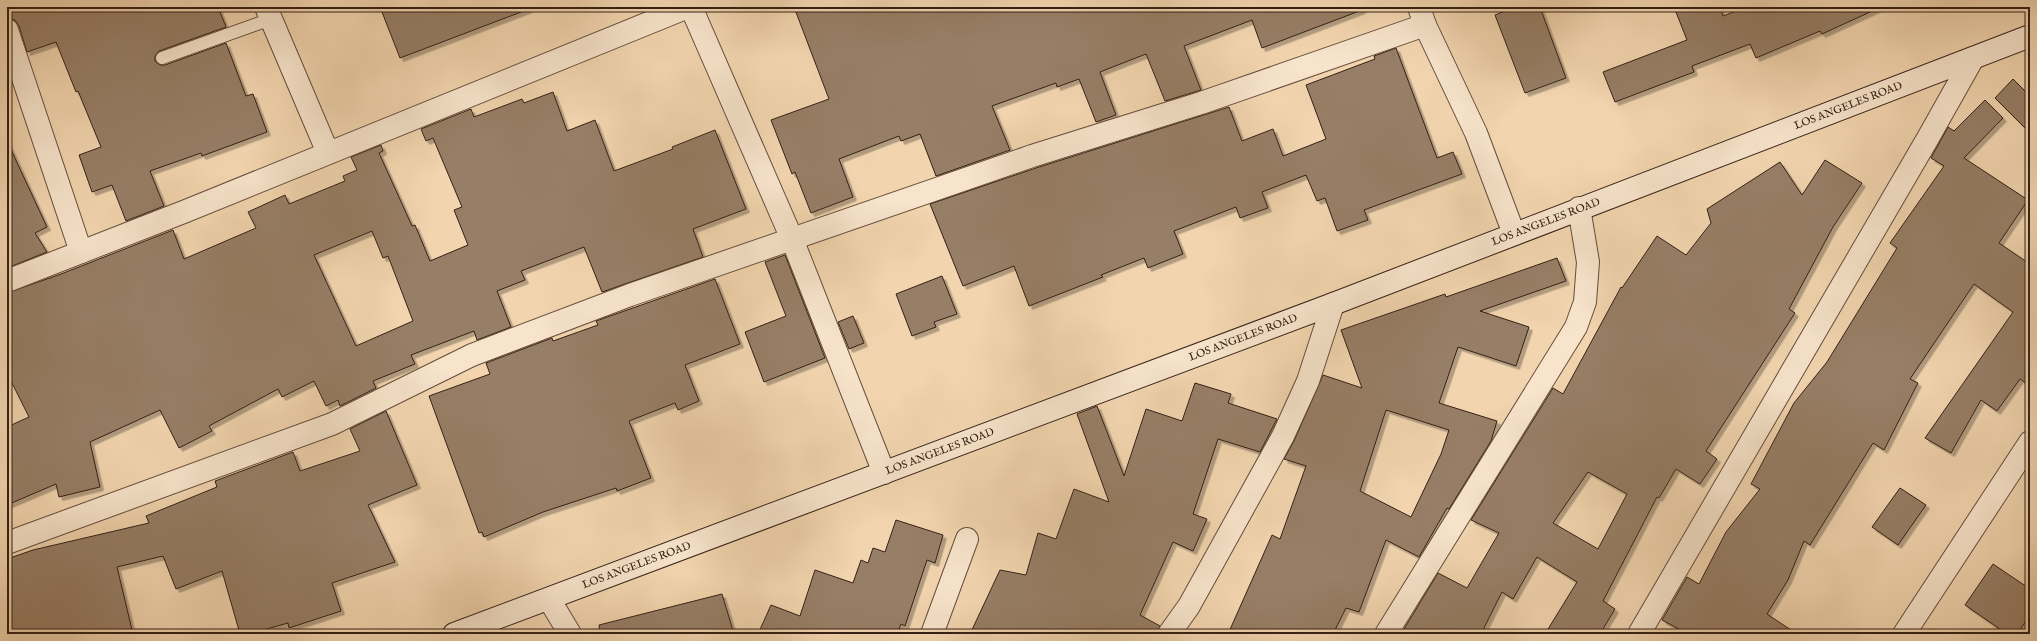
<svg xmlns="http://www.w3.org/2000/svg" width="2037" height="641" viewBox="0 0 2037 641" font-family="'IM FELL English',serif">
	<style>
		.building { fill: #977e66; stroke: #342016; fill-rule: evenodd; filter: url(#shadow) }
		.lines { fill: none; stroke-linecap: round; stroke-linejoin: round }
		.service-casing { stroke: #644d3c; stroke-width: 14 }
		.minor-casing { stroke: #644d3c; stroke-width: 24 }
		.secondary-casing { stroke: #342016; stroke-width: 24 }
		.service { stroke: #f7e4cb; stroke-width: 12 }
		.minor { stroke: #f7e4cb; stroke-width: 22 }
		.secondary { stroke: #f7e4cb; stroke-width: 22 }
		.labels { text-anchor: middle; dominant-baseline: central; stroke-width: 3.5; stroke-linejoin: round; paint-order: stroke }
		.street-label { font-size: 11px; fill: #342016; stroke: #f7e4cb }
	</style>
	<defs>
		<filter id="shadow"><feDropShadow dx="3.5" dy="3.5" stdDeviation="0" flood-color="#0004"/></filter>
	</defs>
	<rect width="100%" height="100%" fill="#f2d5af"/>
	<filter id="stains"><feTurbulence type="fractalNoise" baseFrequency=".005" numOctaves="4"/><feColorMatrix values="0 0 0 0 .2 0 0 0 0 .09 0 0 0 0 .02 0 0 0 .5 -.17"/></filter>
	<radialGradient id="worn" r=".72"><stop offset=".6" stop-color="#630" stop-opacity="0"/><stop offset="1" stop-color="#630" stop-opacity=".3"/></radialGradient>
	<g class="building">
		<path d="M 7,7 L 218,7 L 226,27 L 159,51 L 155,56 L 155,61 L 160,65 L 165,65 L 226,43 L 246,96 L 253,94 L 267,132 L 202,156 L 201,153 L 150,171 L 164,206 L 126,221 L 112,185 L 92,192 L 79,155 L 101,147 L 78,91 L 76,92 L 56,42 L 27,52 L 19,26 L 15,20 L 7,18 Z"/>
		<path d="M 380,7 L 528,7 L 529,9 L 400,58 Z"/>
		<path d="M 794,7 L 1362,7 L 1362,10 L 1262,48 L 1252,20 L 1184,46 L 1201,90 L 1165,101 L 1146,54 L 1100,72 L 1116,115 L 1096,122 L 1079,79 L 1057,87 L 1056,83 L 992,106 L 1010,150 L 936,176 L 920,134 L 901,141 L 899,136 L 839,159 L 853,197 L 811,213 L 795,172 L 792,174 L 771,120 L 829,99 Z"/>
		<path d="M 1515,7 L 1540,7 L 1566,78 L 1525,93 L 1495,15 Z"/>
		<path d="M 1674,7 L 1720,7 L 1723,16 L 1746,7 L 1881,7 L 1822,34 L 1820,31 L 1756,58 L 1750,44 L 1692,66 L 1694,72 L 1615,102 L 1603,72 L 1687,40 Z"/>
		<path d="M 1396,48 L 1437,158 L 1453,152 L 1462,174 L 1364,210 L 1368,220 L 1337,231 L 1325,198 L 1317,201 L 1306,175 L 1262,192 L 1268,208 L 1240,218 L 1236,207 L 1174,231 L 1183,254 L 1148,268 L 1144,258 L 1101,275 L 1103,277 L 1029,306 L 1014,266 L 963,286 L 930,204 L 1036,168 L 1229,107 L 1242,141 L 1273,129 L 1283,156 L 1326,139 L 1306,85 L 1375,59 L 1374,56 Z"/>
		<path d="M 2013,79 L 2030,96 L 2030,133 L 1995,98 Z"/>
		<path d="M 553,92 L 567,131 L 595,120 L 614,171 L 673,149 L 672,147 L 715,130 L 746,209 L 693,229 L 703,257 L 602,292 L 584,247 L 521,271 L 525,280 L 497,291 L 511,327 L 477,340 L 474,331 L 411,355 L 415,364 L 373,381 L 376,388 L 340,406 L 338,400 L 326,406 L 314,381 L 282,397 L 278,389 L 209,426 L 212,431 L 179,448 L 160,410 L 90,442 L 100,487 L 59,497 L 56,484 L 7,505 L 7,427 L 29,417 L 7,373 L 7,293 L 61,274 L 173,230 L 184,259 L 256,228 L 248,212 L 285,195 L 289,204 L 345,181 L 343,176 L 357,170 L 351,157 L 381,145 L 383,151 L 379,153 L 412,226 L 415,225 L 430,261 L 468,245 L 454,210 L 462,207 L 433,138 L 426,141 L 421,129 L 471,109 L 474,117 L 522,99 L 524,103 ZM 372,231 L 383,258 L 388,256 L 413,321 L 356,346 L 314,255 Z"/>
		<path d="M 1985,100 L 2003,118 L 1964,158 L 2028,200 L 1999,243 L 2030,264 L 2030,386 L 2020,379 L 1997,411 L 1981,400 L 1951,453 L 1925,438 L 2013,312 L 1974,284 L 1910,379 L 1918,383 L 1884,450 L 1873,443 L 1810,545 L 1804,541 L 1788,580 L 1767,614 L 1797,634 L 1688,634 L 1662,620 L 1687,577 L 1699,584 L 1726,532 L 1760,489 L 1751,484 L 1794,403 L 1827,362 L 1897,248 L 1890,243 L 1944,166 L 1931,158 L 1948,127 L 1954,131 Z"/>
		<path d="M 7,141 L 47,227 L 35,233 L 47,252 L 7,268 Z"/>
		<path d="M 1825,160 L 1862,183 L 1833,227 L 1789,309 L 1795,313 L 1706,451 L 1717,459 L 1700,484 L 1676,469 L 1659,498 L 1657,497 L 1603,601 L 1615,609 L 1600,634 L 1545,634 L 1577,582 L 1537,557 L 1513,599 L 1502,592 L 1481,634 L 1401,634 L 1438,573 L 1467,588 L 1499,533 L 1471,520 L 1553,388 L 1563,394 L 1621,287 L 1622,288 L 1657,236 L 1686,255 L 1711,223 L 1707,209 L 1780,162 L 1802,195 ZM 1588,472 L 1627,494 L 1598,549 L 1553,523 Z"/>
		<path d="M 785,255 L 825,358 L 764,382 L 745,332 L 786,316 L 765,262 Z"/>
		<path d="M 1557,258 L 1566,281 L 1480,311 L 1529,327 L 1516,366 L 1458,347 L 1439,403 L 1497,421 L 1491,441 L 1449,509 L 1447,508 L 1419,557 L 1386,540 L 1359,612 L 1346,608 L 1333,634 L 1228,634 L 1272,535 L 1280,539 L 1306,466 L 1284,459 L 1294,441 L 1323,375 L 1362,388 L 1341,330 L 1445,294 L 1446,297 ZM 1386,410 L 1449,430 L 1441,454 L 1411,517 L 1360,491 Z"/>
		<path d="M 942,276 L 957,314 L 934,322 L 936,327 L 912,336 L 896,294 Z"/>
		<path d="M 715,279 L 740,344 L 685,365 L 699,401 L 678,410 L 675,403 L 629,421 L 651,478 L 617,491 L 616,488 L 543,512 L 484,537 L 482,532 L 479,533 L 429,396 L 490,374 L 486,363 L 552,338 L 553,341 L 598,325 L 596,321 Z"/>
		<path d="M 853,316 L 864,343 L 849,349 L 838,322 Z"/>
		<path d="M 1195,383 L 1231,394 L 1228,403 L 1277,419 L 1260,452 L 1218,439 L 1193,514 L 1207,519 L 1193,551 L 1173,542 L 1140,615 L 1160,626 L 1157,634 L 970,634 L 1000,570 L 1026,575 L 1038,533 L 1056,539 L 1074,489 L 1109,502 L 1077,414 L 1097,406 L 1124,476 L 1146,409 L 1182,421 Z"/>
		<path d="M 386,411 L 417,485 L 368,505 L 395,562 L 332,583 L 341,611 L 289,628 L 288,623 L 249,634 L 240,634 L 222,571 L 176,589 L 163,556 L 117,567 L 133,634 L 7,634 L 7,559 L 33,550 L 149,523 L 146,516 L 217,487 L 215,481 L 293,452 L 300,471 L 360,451 L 350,429 Z"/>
		<path d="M 1900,488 L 1926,505 L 1898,545 L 1872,527 Z"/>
		<path d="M 896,520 L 943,535 L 935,563 L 927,560 L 905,626 L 901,624 L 897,634 L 758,634 L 771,605 L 800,616 L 815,570 L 853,583 L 861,560 L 868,563 L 873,548 L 885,552 Z"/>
		<path d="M 1993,564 L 2030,589 L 2030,615 L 2017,634 L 2007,634 L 1965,605 Z"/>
		<path d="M 722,594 L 734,634 L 600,634 L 599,625 Z"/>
	</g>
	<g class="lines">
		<g class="service-casing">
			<path id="service" d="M 162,58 L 271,19"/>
		</g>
		<g class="minor-casing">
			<g id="minor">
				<path d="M 266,7 L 328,153"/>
				<path d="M 691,7 L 792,239 L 884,473"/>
				<path d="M 1419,7 L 1425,25 L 1476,133 L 1514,234"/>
				<path d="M 7,30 L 81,252"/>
				<path d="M 7,281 L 186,211 L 688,7"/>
				<path d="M 7,543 L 332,424 L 472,355 L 630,295 L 1032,156 L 1201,103 L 1425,25"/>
				<path d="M 549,599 L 570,634"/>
				<path d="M 932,634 L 967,539"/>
				<path d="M 1169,634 L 1189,606 L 1283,436 L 1308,381 L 1333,304"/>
				<path d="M 1386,634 L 1576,327 L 1585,302 L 1588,262 L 1579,208"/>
				<path d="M 1639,634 L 1928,138 L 1973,58"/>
				<path d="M 1904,634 L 2030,442"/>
			</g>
		</g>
		<g class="secondary-casing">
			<g id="secondary">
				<path id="s1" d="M 454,634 L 1333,304 L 2030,36"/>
			</g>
		</g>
		<use href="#service" class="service"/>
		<use href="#minor" class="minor"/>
		<use href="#secondary" class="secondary"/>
	</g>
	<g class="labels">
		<g class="street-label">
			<text stroke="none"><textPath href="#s1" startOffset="1491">LOS ANGELES ROAD</textPath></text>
			<text stroke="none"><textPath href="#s1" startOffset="1167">LOS ANGELES ROAD</textPath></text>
			<text stroke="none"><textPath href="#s1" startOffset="843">LOS ANGELES ROAD</textPath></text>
			<text stroke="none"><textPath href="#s1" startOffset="519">LOS ANGELES ROAD</textPath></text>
			<text stroke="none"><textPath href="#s1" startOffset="195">LOS ANGELES ROAD</textPath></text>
		</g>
	</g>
	<rect width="2037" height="641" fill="none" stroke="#f2d5af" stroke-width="24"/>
	<rect x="8" y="8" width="2021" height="625" fill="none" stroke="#342016" stroke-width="2"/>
	<rect x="12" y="12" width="2013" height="617" fill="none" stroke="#342016"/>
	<rect width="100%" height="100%" filter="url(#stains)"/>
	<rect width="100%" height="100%" fill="url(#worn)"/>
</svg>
